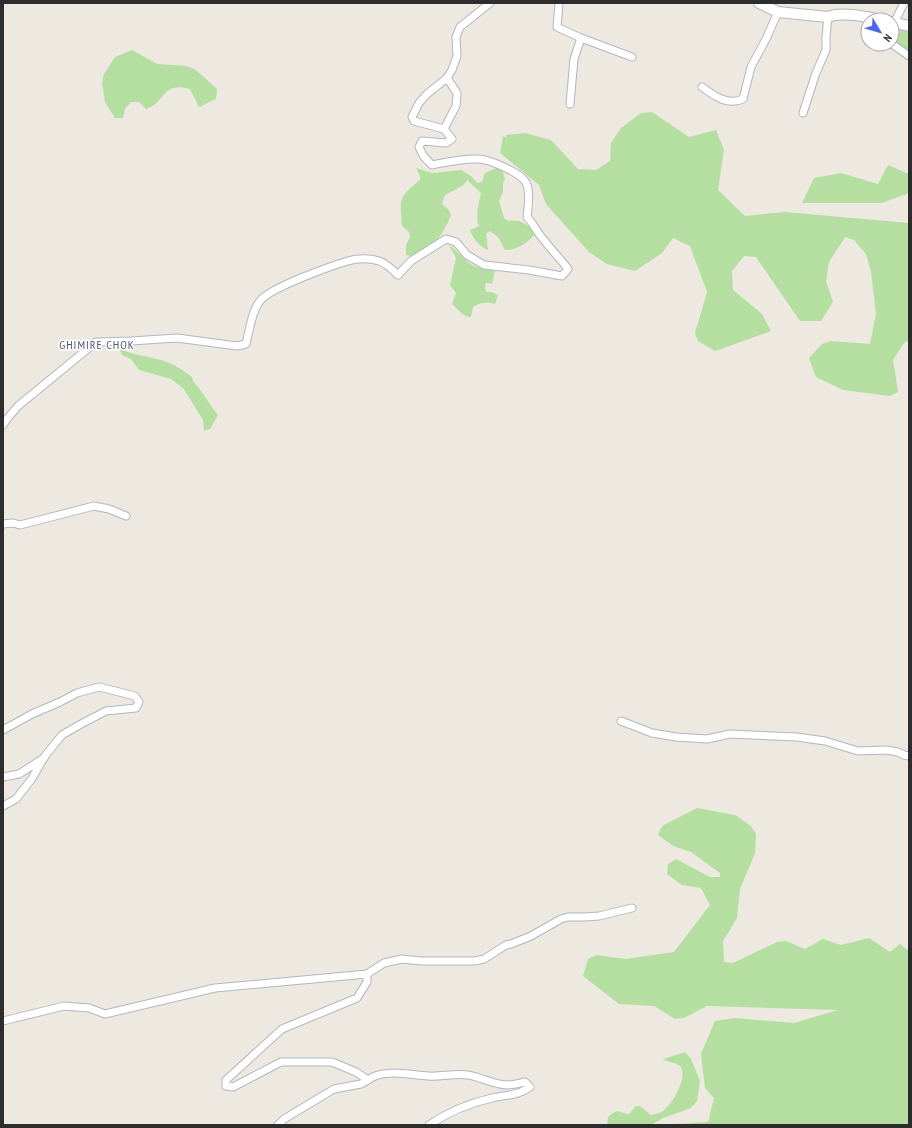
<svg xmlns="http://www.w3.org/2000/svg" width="912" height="1128" viewBox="0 0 912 1128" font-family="'PT Sans Narrow',sans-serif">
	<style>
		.green { fill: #b4dfa1 }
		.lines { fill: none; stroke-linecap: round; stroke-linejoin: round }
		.minor-casing { stroke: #b3b6bf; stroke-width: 9 }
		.secondary-casing { stroke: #b3b6bf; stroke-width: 12 }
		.minor { stroke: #fff; stroke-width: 7 }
		.secondary { stroke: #fff; stroke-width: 10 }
		.labels { text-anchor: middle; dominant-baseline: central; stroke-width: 3; stroke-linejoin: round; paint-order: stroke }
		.neighbourhood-label { font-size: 12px; letter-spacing: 1px; fill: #4f567b; stroke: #fff }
	</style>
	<rect width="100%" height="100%" fill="#ede8e0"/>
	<g class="green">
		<path d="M 892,26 L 909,30 L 909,53 L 892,42 Z"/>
		<path d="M 132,50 L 157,64 L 187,66 L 196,70 L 217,89 L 216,99 L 199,107 L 190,89 C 161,81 166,103 146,109 L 139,102 L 131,102 L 125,109 L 123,118 L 115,118 L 105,102 L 102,82 L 104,74 L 115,57 Z"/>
		<path d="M 652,112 L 689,137 L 716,130 L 724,150 L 718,190 L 745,216 L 785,212 L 909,223 L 909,340 L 904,343 L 893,360 L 898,392 L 890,396 L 843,390 L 816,377 L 809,358 L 822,344 L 831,341 L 870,344 L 876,314 L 871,272 L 866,254 L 854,240 L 845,237 L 829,262 L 826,281 L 833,302 L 821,321 L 800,321 L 756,257 L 744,256 L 732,271 L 733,290 L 762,314 L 771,331 L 715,351 L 698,341 L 695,333 L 707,292 L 690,246 L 673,238 L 662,253 L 635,271 L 607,264 L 589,252 L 546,204 L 539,185 L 500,153 L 503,136 L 507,138 L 506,135 L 525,133 L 551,140 L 578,169 L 596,170 L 610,161 L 611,143 L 621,128 L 641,113 Z"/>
		<path d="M 888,165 L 906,173 L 909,173 L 909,193 L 882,203 L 802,203 L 814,178 L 841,173 L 878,184 Z"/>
		<path d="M 416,168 L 432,173 L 461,170 L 471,176 L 477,183 L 482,182 L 485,173 L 497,168 L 502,170 L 505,179 L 503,183 L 503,192 L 499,201 L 504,218 L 508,221 C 519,219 529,223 534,235 C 528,243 514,251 505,250 L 498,237 L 490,231 L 486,234 L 488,250 C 480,247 472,238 470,230 L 479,226 C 475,217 479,202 481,193 L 470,183 L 468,180 L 462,186 L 445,195 L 442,204 L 449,210 L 451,215 C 440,241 436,243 411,256 L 406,255 L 406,245 L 410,237 L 409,232 L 402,226 C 400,198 398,198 420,180 L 420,176 Z"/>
		<path d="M 449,245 C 458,251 466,263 476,267 C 482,269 489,270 495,271 L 492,284 L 486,283 L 485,288 L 486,292 L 491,292 L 498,295 L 495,304 C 486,302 481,302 473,307 L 471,317 C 463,317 458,309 452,304 L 456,293 L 450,285 L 456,258 Z"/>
		<path d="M 120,349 C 133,355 147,356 161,360 C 172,363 183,370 192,377 C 193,383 198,386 201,391 C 207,399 211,407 218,415 L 210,429 L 204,431 L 203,420 L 184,389 L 171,379 L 139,370 L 131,359 L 122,355 Z"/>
		<path d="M 697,808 L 735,815 L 751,826 L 756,834 L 755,853 L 740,889 L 737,918 L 723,941 L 724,962 L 733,963 L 777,942 L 786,941 L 805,949 L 823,939 L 841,945 L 869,938 L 890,952 L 900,944 L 909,951 L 909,1125 L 659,1125 L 708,1122 L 714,1098 L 705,1088 L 701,1054 L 715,1021 L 734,1018 L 794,1023 L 838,1010 L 707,1006 L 684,1018 L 675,1019 L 654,1006 L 619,1004 L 583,976 L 588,959 L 596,955 L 626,959 L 674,952 L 710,905 L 701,888 L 682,885 L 667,874 L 668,864 L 676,859 L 710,877 L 720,877 L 720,873 L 691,852 L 673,846 L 658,835 L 662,826 Z"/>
		<path d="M 685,1052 L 691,1059 L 700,1081 L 697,1101 L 691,1108 L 663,1118 L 651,1125 L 607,1125 L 608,1117 C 620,1107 617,1113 629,1114 L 636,1106 L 640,1106 L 651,1115 C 655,1114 660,1113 663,1111 C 672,1105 689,1076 680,1066 C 676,1062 668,1063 663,1059 Z"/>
	</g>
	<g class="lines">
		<g class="minor-casing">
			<g id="minor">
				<path d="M 559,3 L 557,27 L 581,38 L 632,57"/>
				<path d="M 894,23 L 904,3"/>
				<path d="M 892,44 L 909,56"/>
				<path d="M 702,87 C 714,96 728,106 743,99 L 751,67 L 766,39 L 778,12"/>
				<path d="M 570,104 L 574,59 L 581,38"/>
				<path d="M 803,113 L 816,73 L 826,50 L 826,36 L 828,17"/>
				<path d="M 444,129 L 456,106 L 457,93 L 447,78"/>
				<path d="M 3,425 L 7,419 L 18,406 L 96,342 L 131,341 L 177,338 L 237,346 L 246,344 C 249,332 252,310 260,301 C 269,288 331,266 348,261 C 357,258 370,258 379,261 C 385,263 393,270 398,275 L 411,261 L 446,239 L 456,242 L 467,255 L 484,265 L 529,270 L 562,276 L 568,269 C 560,258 552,251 544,240 C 537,233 534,224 527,217 C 528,208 531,188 525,181 C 518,172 489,159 478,159 C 463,158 447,162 432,165 L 424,157 L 419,147 L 422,141 L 446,143 L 452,139 L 444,129 L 414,121 L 412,117 L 419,103 L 427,94 L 447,78 L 452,70 L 457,56 L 456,37 L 460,27 L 490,3"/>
				<path d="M 3,524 L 13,523 L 20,525 L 94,506 L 109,509 L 126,516"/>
				<path d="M 621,721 L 652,733 L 676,737 L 707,739 L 730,734 L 797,737 L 825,741 L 858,751 L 886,750 L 898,752 L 904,755 L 909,756"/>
				<path d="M 3,730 L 32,714 L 60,702 L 77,693 L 99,687 L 135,696 L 139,702 L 136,708 L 106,711 L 81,724 L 62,735 L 45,756 L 31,780 L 16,799 L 3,806"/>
				<path d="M 3,777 L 19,774 L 44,758"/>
				<path d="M 367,974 L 384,963 L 402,959 L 421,961 L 475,961 L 484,959 L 506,945 L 511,944 L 531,936 L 561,919 L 568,917 L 585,917 L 599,916 L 632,908"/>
				<path d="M 3,1021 L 64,1006 L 89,1008 L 105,1014 L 215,988 L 367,974 L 367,982 L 357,998 L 282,1029 L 226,1080 L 226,1086 L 233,1087 L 281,1062 L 332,1062 L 356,1072 L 368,1080 L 361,1084 L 334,1089 L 284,1119 L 278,1125"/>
				<path d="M 368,1080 C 382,1068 411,1075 428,1076 C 441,1077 455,1073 468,1075 C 481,1077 494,1085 507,1085 C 513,1085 520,1083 525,1082 L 530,1087 C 515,1097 508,1094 492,1098 C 470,1103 448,1112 429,1125"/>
			</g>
		</g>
		<g class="secondary-casing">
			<g id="secondary">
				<path d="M 759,3 L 778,12 L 828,17 C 841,11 867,17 882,20"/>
				<path d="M 892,22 L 909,26"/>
			</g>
		</g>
		<use href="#minor" class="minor"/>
		<use href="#secondary" class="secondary"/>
	</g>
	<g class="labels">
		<g class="neighbourhood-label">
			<text x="97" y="344">GHIMIRE CHOK</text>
		</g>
	</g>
	<rect width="912" height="1128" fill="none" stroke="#2d2d2d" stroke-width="8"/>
	<g transform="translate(880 32) rotate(128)"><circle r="19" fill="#ffffff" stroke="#ababab"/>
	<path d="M0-3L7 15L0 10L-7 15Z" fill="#4c64ee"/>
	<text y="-6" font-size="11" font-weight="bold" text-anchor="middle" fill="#2d2d2d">N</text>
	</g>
</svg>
